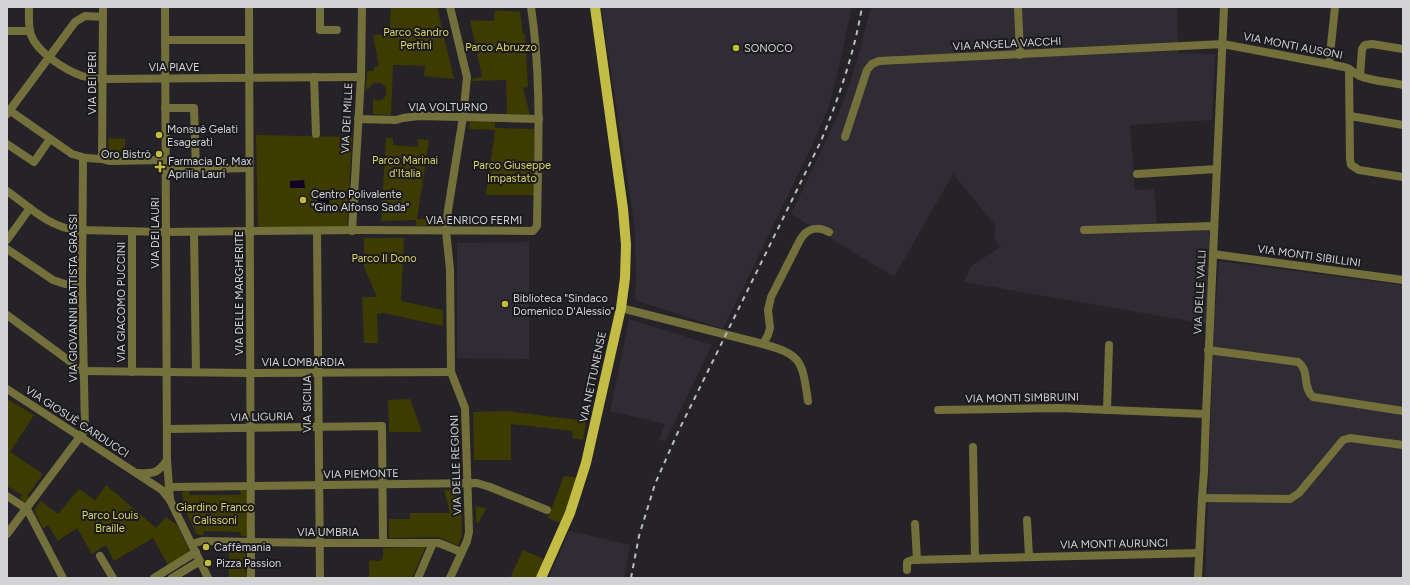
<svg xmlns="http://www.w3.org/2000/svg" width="1410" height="585" viewBox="0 0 1410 585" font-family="Figtree,sans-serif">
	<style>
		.built { fill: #2f2c34 }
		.green { fill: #3e3b00 }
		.water { fill: #120026 }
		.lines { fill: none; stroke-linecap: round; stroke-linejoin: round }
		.minor { stroke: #73703c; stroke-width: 8 }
		.major { stroke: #c3bd46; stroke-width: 10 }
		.rail { stroke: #bdbdbf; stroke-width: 2; stroke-dasharray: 5 5; stroke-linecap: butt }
		.poi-dot { fill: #c3bd3e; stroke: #1b1a1d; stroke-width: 1.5 }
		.labels { text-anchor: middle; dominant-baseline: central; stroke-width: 4; stroke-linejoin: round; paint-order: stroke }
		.park-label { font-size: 11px; fill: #d9d466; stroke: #1b1a1d }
		.street-label { font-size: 11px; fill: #d3d3d5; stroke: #1b1a1d }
		.poi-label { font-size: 11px; fill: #d3d3d5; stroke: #1b1a1d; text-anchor: start }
	</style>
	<rect width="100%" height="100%" fill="#252327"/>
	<g class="built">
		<path d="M 601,7 L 852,7 L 836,80 L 828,109 L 810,150 L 723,329 L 635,300 L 636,277 L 635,230 Z"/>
		<path d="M 871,7 L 1177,7 L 1178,53 L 1215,54 L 1212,120 L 1130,125 L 1135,190 L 1154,189 L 1157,223 L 1210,223 L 1206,324 L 964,282 L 971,266 L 1001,247 L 994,238 L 996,226 L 953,174 L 894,277 L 791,214 L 839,113 L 854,71 Z"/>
		<path d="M 529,242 L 529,359 L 457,358 L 457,243 Z"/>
		<path d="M 1219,261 L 1403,285 L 1403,578 L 1205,578 L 1214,325 Z"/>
		<path d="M 629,319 L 712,345 L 665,442 L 659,439 L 665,424 L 610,411 Z"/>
		<path d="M 569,531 L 630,545 L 624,578 L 549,578 Z"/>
	</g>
	<g class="green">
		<path d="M 395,7 L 437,7 L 454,79 L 424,76 L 425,66 L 393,65 L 391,115 L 373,114 L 373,99 C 391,106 391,78 373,83 L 369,89 L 366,89 L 367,71 L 374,71 L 374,67 L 379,66 L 373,35 L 389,35 L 391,8 Z"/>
		<path d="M 495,10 L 520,12 L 523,34 L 525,34 L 528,87 L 523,88 L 530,115 L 507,114 L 506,80 L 472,81 L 472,79 L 482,77 L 470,20 L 494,21 Z"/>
		<path d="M 470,122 L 495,122 L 495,128 L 534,129 L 534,195 L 486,195 L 495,130 L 469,129 Z"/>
		<path d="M 256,135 L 352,137 L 347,227 L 258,227 Z"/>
		<path d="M 108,138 L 125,139 L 125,157 L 110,156 L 109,154 Z"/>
		<path d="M 386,138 L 393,138 L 393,145 L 418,147 L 418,139 L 429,140 L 417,219 L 442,219 L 440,225 L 416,226 L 416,220 L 381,221 Z"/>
		<path d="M 365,238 L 404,238 L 401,301 L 443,310 L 443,326 L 384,313 L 377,314 L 378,343 L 364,343 L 362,297 L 377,297 L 364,267 L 364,239 Z"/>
		<path d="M 7,399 L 34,415 L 10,452 L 43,474 L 27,496 L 30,498 L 25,503 L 20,499 L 22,495 L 7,486 Z"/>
		<path d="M 410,399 L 422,432 L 389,432 L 388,400 Z"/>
		<path d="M 507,411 L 586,421 L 583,440 L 572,438 L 573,431 L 511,424 L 511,460 L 474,460 L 473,412 Z"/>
		<path d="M 564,476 L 580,478 L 562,524 L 548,518 Z"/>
		<path d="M 106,485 L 156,528 L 166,517 L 177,525 L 190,552 L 168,565 L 153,538 L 114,561 L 106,545 L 92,554 L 77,528 L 58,541 L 48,525 L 43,529 L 34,510 L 41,501 L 58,514 L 79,489 L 95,500 Z"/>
		<path d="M 461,489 L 462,536 L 458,546 L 439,537 L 389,538 L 389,519 L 410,519 L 410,513 L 450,513 L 444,490 Z"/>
		<path d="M 240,490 L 247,491 L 247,536 L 241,536 L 240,532 L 203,531 L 204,535 L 197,535 L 185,510 L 182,492 L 189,491 L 190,495 L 241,495 Z"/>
		<path d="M 476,507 L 486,508 L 479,523 L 476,522 Z"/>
		<path d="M 229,547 L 245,547 L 245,572 L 248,574 L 248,578 L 229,578 Z"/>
		<path d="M 383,548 L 425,547 L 425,548 L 412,578 L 369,578 L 369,560 L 380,561 L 383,558 Z"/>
		<path d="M 523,550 L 544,559 L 536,578 L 510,578 Z"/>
	</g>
	<g class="water">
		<path d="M 304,180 L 305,188 L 290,188 L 290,181 Z"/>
		<path d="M 317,190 L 329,190 L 329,213 L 318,213 Z"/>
	</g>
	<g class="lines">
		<g class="minor">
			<path d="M 29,7 C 29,16 28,26 31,35 C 37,52 65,70 82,76 C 89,78 96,79 103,79 L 361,77"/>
			<path d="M 165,7 L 167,460 L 170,500"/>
			<path d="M 249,7 L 251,578"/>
			<path d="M 320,7 L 320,30 L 337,30"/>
			<path d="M 1018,7 L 1020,55"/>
			<path d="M 7,31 L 30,31"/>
			<path d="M 165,40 L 249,40"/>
			<path d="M 1329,64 L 1335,7"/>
			<path d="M 1349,69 L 1350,159 L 1351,165 L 1359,170 L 1403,177"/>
			<path d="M 1360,76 L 1362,49 L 1365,45 L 1372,44 L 1403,49"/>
			<path d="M 314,77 L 316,134"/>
			<path d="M 165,108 L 194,108 L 196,170"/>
			<path d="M 9,110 L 72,154 L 86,158 L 102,159 L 109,161 L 166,160"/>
			<path d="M 7,114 L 75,22 L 85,16 L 103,17"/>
			<path d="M 1350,116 L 1403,125"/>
			<path d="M 358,119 L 396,120 L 403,118 L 419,116 L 539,119"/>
			<path d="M 845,137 L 867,70 L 872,64 L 879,61 L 1223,44 L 1344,67 C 1350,68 1354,73 1360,76 C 1371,81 1390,82 1403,85"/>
			<path d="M 7,144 L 34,162 L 50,139"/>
			<path d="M 102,159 L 103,7"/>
			<path d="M 166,170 L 249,168"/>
			<path d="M 1137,174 L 1217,169"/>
			<path d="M 7,191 C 28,206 50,228 77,230 L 166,232 L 361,230 L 533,231 L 537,226 C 538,153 542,79 531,7"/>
			<path d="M 1084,230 L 1214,226"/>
			<path d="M 317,231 L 320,578"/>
			<path d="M 352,231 L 361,77 L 362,7"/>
			<path d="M 132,232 L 132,372"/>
			<path d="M 194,232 L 196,372"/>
			<path d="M 7,240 L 30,208"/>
			<path d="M 7,249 L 53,280 L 65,284 L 82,284"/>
			<path d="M 1213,254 L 1403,280"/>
			<path d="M 621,308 L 763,344 C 803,355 802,362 808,401"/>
			<path d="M 7,315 L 83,371"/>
			<path d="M 763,344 L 768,335 L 770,328 L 768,310 L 771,297 L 800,240 C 807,228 818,226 829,232"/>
			<path d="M 1208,350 L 1298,362 C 1310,370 1302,388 1313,397 L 1403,411"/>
			<path d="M 83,371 L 250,373 L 451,372"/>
			<path d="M 7,389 L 162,490 L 170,500 L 208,578"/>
			<path d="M 938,410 L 1060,408 L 1206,414"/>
			<path d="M 1107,410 L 1109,345"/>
			<path d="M 167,429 L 382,426 L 383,543"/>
			<path d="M 973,447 L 975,558"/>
			<path d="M 138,473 C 154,474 158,473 167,460"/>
			<path d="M 170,487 L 477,483 L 490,487 L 547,510"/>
			<path d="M 7,496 L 27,509 L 63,578"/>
			<path d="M 1202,498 L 1290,499 L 1299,493 L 1343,440 L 1350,438 L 1403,445"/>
			<path d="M 1027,520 L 1029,557"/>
			<path d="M 915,524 L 917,560"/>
			<path d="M 7,534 L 85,430 L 82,284 L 83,158"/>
			<path d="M 192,544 L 202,541 L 320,543 L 439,543 L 461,552"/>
			<path d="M 100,556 L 113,578"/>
			<path d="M 907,570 L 907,562 L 912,560 L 1199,553"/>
			<path d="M 154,578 L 196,552"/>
			<path d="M 172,578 L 200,561"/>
			<path d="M 418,578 L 433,543"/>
			<path d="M 450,578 L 467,541 L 469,532 L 465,408 L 451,372 L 450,269 L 446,231 L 448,210 L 463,117 L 467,77 L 450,7"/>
			<path d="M 1198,578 L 1202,498 L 1204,471 L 1206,414 L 1224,7"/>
		</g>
		<path class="major" d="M 541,578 L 570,513 L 586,463 L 621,308 L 625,278 L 626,245 L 623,209 L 595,7"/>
		<path class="rail" d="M 631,578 L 639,536 L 655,484 L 678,432 L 821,141 C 839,97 854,54 862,7"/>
	</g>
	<g class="poi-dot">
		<circle cx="736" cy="48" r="4"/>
		<circle cx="159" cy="135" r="4"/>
		<circle cx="159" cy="154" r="4"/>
		<path d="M158 161h4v4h4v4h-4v4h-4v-4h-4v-4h4z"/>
		<circle cx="303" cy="200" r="4"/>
		<circle cx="505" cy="304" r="4"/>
		<circle cx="206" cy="547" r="4"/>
		<circle cx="208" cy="563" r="4"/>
	</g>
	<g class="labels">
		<g class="park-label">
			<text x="416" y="32">Parco Sandro<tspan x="416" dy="13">Pertini</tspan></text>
			<text x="501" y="47">Parco Abruzzo</text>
			<text x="405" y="160">Parco Marinai<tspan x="405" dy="13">d'Italia</tspan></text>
			<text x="512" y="165">Parco Giuseppe<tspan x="512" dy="13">Impastato</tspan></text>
			<text x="384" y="258">Parco Il Dono</text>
			<text x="215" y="507">Giardino Franco<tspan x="215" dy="13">Calissoni</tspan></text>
			<text x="110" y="515">Parco Louis<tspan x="110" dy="13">Braille</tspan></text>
		</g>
		<g class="street-label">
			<text transform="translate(1007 44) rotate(-3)">VIA ANGELA VACCHI</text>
			<text transform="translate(1293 46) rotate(11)">VIA MONTI AUSONI</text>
			<text x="174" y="67">VIA PIAVE</text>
			<text transform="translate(92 83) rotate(-90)">VIA DEI PERI</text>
			<text x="448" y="107">VIA VOLTURNO</text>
			<text transform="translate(347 118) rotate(-87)">VIA DEI MILLE</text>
			<text x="474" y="220">VIA ENRICO FERMI</text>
			<text transform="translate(155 233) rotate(-90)">VIA DEI LAURI</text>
			<text transform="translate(1309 256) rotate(8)">VIA MONTI SIBILLINI</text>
			<text transform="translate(1200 292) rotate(-87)">VIA DELLE VALLI</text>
			<text transform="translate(239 293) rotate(-90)">VIA DELLE MARGHERITE</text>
			<text transform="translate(73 298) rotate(-90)">VIA GIOVANNI BATTISTA GRASSI</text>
			<text transform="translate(121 302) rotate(-90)">VIA GIACOMO PUCCINI</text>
			<text x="303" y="362">VIA LOMBARDIA</text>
			<text transform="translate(593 377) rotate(-78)">VIA NETTUNENSE</text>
			<text transform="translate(1022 398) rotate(-1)">VIA MONTI SIMBRUINI</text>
			<text transform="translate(307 404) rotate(-90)">VIA SICILIA</text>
			<text transform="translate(262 417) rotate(-1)">VIA LIGURIA</text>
			<text transform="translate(77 422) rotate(33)">VIA GIOSUÈ CARDUCCI</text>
			<text transform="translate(456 465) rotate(-92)">VIA DELLE REGIONI</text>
			<text transform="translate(361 474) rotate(-1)">VIA PIEMONTE</text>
			<text x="328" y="532">VIA UMBRIA</text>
			<text transform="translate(1114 544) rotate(-1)">VIA MONTI AURUNCI</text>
		</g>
		<g class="poi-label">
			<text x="744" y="48">SONOCO</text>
			<text x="167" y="129">Monsuè Gelati<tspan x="167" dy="13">Esagerati</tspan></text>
			<text x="151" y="154" text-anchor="end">Oro Bistrò</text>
			<text x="168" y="161">Farmacia Dr. Max<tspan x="168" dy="13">Aprilia Lauri</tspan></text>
			<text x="311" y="194">Centro Polivalente<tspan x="311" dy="13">"Gino Alfonso Sada"</tspan></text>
			<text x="513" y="298">Biblioteca "Sindaco<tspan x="513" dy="13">Domenico D'Alessio"</tspan></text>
			<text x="214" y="547">Caffèmania</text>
			<text x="216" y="563">Pizza Passion</text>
		</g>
	</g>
	<rect width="1410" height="585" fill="none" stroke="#d3d3d5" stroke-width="16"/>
</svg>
